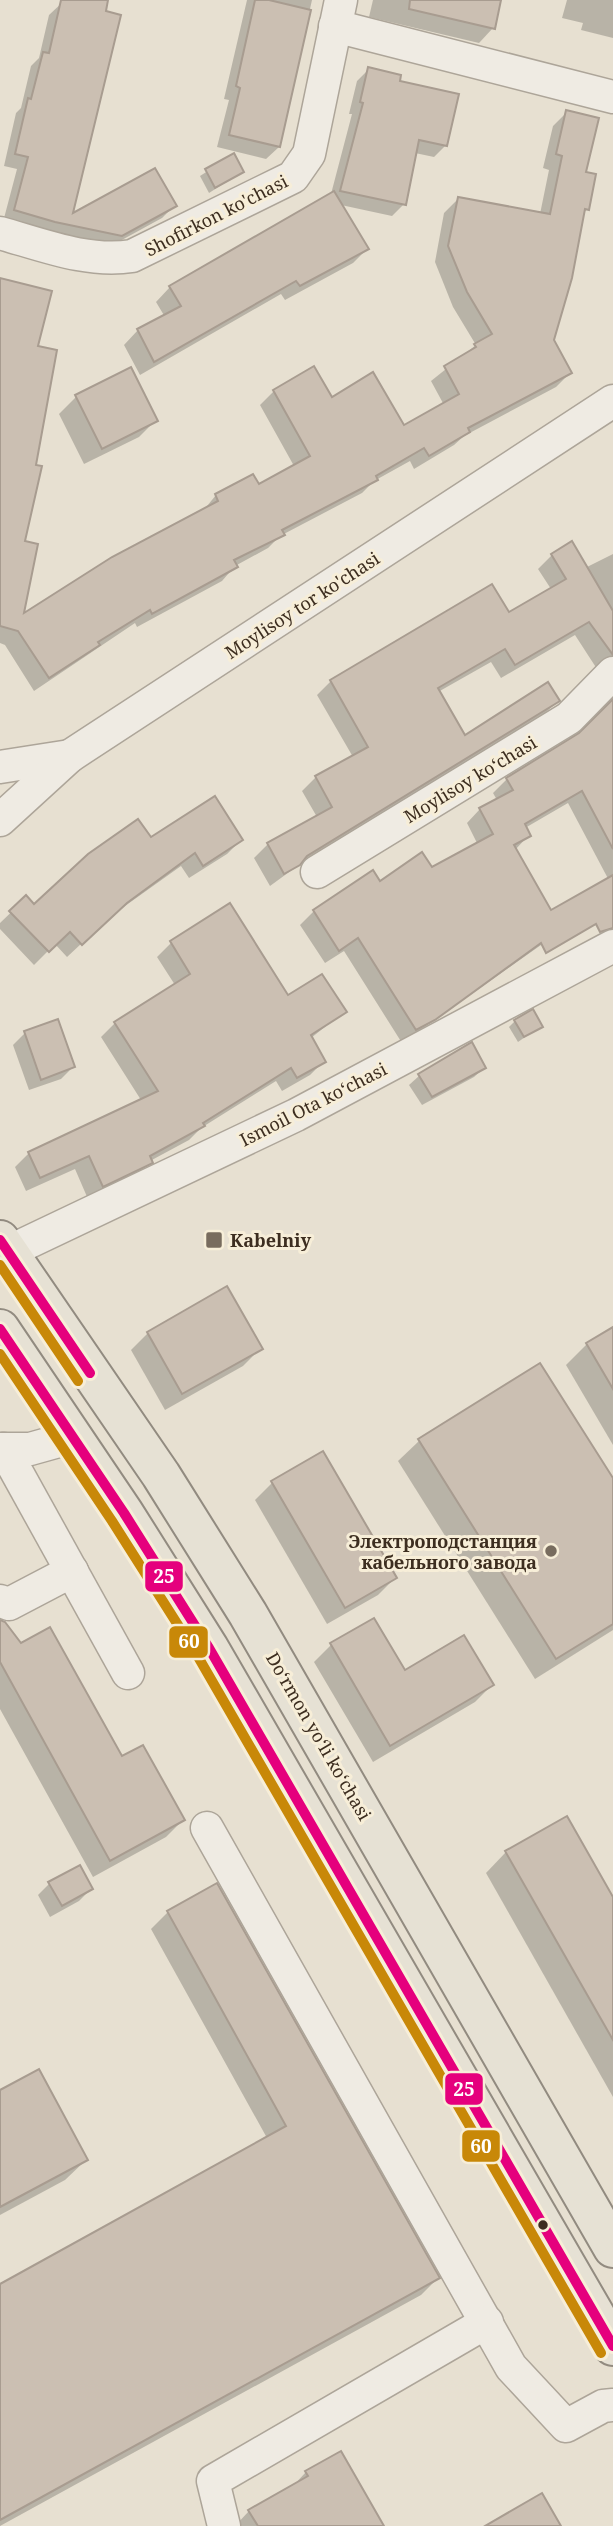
<svg xmlns="http://www.w3.org/2000/svg" width="613" height="2526" viewBox="0 0 613 2526" font-family="'Noto Serif',serif">
	<style>
		.shadow { fill: #0003 }
		.building { fill: #cbbfb2; stroke: #a89c90; stroke-width: 2 }
		.lines { fill: none; stroke-linecap: round; stroke-linejoin: round }
		.minor-casing { stroke: #ada599; stroke-width: 35 }
		.major-casing { stroke: #928b80; stroke-width: 42 }
		.minor { stroke: #efebe3; stroke-width: 32 }
		.major { stroke: #e6e1d4; stroke-width: 38 }
		.bus-1-casing { stroke: #f7eed8; stroke-width: 16 }
		.bus-2-casing { stroke: #f7eed8; stroke-width: 16 }
		.bus-1 { stroke: #e5007d; stroke-width: 10 }
		.bus-2 { stroke: #c88808; stroke-width: 10 }
		.poi-dot { fill: #786c5e; stroke: #f7eed8; stroke-width: 2.5 }
		.bus-dot { fill: #3d2e20; stroke: #f7eed8; stroke-width: 2.5 }
		.labels { text-anchor: middle; dominant-baseline: central; stroke-width: 6; stroke-linejoin: round; paint-order: stroke }
		.street-label { font-size: 18px; fill: #3d2e20; stroke: #f7eed8 }
		.poi-label { font-size: 18px; font-weight: bold; fill: #3d2e20; stroke: #f7eed8; text-anchor: start }
		.line-badge { stroke: #f7eed8; stroke-width: 2.5 }
		.badge-label { font-size: 19px; text-anchor: middle; font-weight: bold; fill: #fff }
	</style>
	<rect width="100%" height="100%" fill="#e7e0d1"/>
	<g class="shadow">
		<path d="M 65,0 L 107,0 L 70,216 L 174,206 L 162,218 L 109,247 L 3,222 L 17,169 L 4,166 L 16,113 L 21,108 L 31,66 L 39,58 L 49,15 Z"/>
		<path d="M 247,0 L 312,0 L 279,147 L 266,159 L 217,147 L 229,100 L 224,99 Z"/>
		<path d="M 373,0 L 500,0 L 493,28 L 479,43 L 369,17 Z"/>
		<path d="M 567,0 L 613,0 L 613,38 L 581,30 L 583,23 L 562,18 Z"/>
		<path d="M 369,69 L 446,145 L 434,157 L 415,153 L 404,204 L 392,216 L 341,205 L 367,249 L 353,263 L 285,300 L 281,294 L 140,375 L 124,345 L 138,330 L 165,317 L 156,302 L 170,287 L 331,194 L 352,114 L 349,114 L 357,81 Z"/>
		<path d="M 567,112 L 584,174 L 587,209 L 583,213 L 552,340 L 570,373 L 556,387 L 464,436 L 454,445 L 414,469 L 410,461 L 374,481 L 362,493 L 280,536 L 268,548 L 235,566 L 222,581 L 137,627 L 135,623 L 34,691 L 5,645 L 0,643 L 0,280 L 36,347 L 23,542 L 21,617 L 203,511 L 216,495 L 258,487 L 294,466 L 260,405 L 274,391 L 314,369 L 331,399 L 404,428 L 444,405 L 431,381 L 476,345 L 453,307 L 435,262 L 444,213 L 458,199 L 540,214 L 549,170 L 543,168 L 553,126 Z"/>
		<path d="M 233,155 L 242,172 L 209,193 L 200,176 Z"/>
		<path d="M 130,370 L 156,420 L 139,437 L 84,464 L 59,414 L 76,397 Z"/>
		<path d="M 613,554 L 613,668 L 597,669 L 575,635 L 501,678 L 491,662 L 438,692 L 464,738 L 558,701 L 541,717 L 296,867 L 270,886 L 254,858 L 268,844 L 317,817 L 302,791 L 316,777 L 353,757 L 317,695 L 331,681 L 508,614 L 551,589 L 538,569 L 552,555 L 585,568 Z"/>
		<path d="M 613,702 L 613,888 L 568,803 L 525,828 L 529,835 L 515,850 L 555,931 L 541,945 L 402,1043 L 344,951 L 325,963 L 300,925 L 314,911 L 379,883 L 432,869 L 478,845 L 467,823 L 480,809 L 497,800 L 493,793 L 507,779 L 580,735 Z"/>
		<path d="M 151,839 L 241,840 L 227,854 L 189,878 L 181,866 L 111,916 L 67,957 L 55,944 L 34,965 L 0,929 L 0,923 L 26,898 L 34,906 Z"/>
		<path d="M 230,905 L 288,998 L 345,1011 L 311,1038 L 324,1061 L 310,1075 L 282,1091 L 276,1081 L 201,1128 L 189,1140 L 150,1161 L 137,1176 L 88,1199 L 75,1169 L 26,1191 L 15,1167 L 29,1153 L 141,1100 L 101,1037 L 115,1023 L 175,985 L 157,957 L 171,943 Z"/>
		<path d="M 515,1021 L 541,1026 L 518,1042 L 509,1027 Z"/>
		<path d="M 25,1033 L 73,1067 L 61,1079 L 29,1090 L 13,1045 Z"/>
		<path d="M 471,1045 L 484,1068 L 474,1077 L 422,1105 L 409,1085 L 419,1076 Z"/>
		<path d="M 613,1329 L 613,1445 L 566,1365 L 587,1344 Z"/>
		<path d="M 148,1333 L 260,1349 L 243,1366 L 165,1410 L 131,1350 Z"/>
		<path d="M 540,1365 L 613,1482 L 613,1630 L 535,1679 L 398,1461 L 419,1441 Z"/>
		<path d="M 322,1453 L 395,1578 L 378,1595 L 327,1624 L 255,1500 L 272,1483 Z"/>
		<path d="M 0,1621 L 121,1759 L 183,1820 L 166,1837 L 93,1877 L 0,1709 Z"/>
		<path d="M 331,1645 L 405,1672 L 492,1685 L 475,1702 L 373,1762 L 314,1662 Z"/>
		<path d="M 506,1852 L 613,1901 L 613,2097 L 486,1873 Z"/>
		<path d="M 50,1883 L 91,1889 L 79,1901 L 50,1917 L 38,1895 Z"/>
		<path d="M 168,1912 L 438,2278 L 421,2295 L 0,2526 L 0,2286 L 267,2138 L 151,1929 Z"/>
		<path d="M 0,2092 L 86,2160 L 65,2180 L 0,2215 Z"/>
		<path d="M 306,2472 L 382,2526 L 235,2526 L 249,2511 L 292,2487 Z"/>
	</g>
	<g class="building">
		<path d="M 61,0 L 108,0 L 106,11 L 121,15 L 73,213 L 155,168 L 177,206 L 122,236 L 55,222 L 14,210 L 28,157 L 15,154 L 28,98 L 31,99 L 43,52 L 49,53 Z"/>
		<path d="M 255,0 L 269,0 L 311,10 L 280,147 L 229,135 L 240,88 L 236,86 Z"/>
		<path d="M 410,0 L 501,0 L 495,29 L 409,9 Z"/>
		<path d="M 368,67 L 401,75 L 400,81 L 459,94 L 447,146 L 419,140 L 406,205 L 340,191 L 363,103 L 360,102 Z"/>
		<path d="M 566,110 L 599,118 L 586,172 L 596,174 L 589,210 L 585,209 L 572,278 L 554,340 L 572,373 L 468,428 L 470,432 L 429,456 L 424,448 L 376,476 L 378,480 L 282,530 L 285,535 L 234,560 L 238,567 L 152,614 L 150,610 L 98,642 L 100,645 L 49,678 L 18,631 L 0,626 L 0,278 L 52,291 L 38,346 L 57,350 L 36,465 L 42,466 L 25,541 L 38,544 L 24,613 L 112,557 L 218,501 L 215,494 L 253,474 L 259,484 L 310,456 L 273,390 L 314,366 L 332,397 L 373,372 L 404,425 L 459,394 L 444,366 L 476,347 L 474,344 L 492,334 L 467,292 L 448,246 L 458,197 L 550,214 L 562,156 L 556,154 Z"/>
		<path d="M 234,153 L 244,172 L 215,188 L 205,169 Z"/>
		<path d="M 334,191 L 369,249 L 300,286 L 296,281 L 154,362 L 137,329 L 181,306 L 169,286 Z"/>
		<path d="M 131,367 L 158,421 L 102,449 L 75,395 Z"/>
		<path d="M 572,541 L 613,611 L 613,655 L 589,622 L 515,665 L 505,649 L 438,688 L 465,735 L 548,682 L 560,701 L 307,856 L 300,865 L 284,874 L 267,843 L 332,807 L 315,776 L 368,747 L 330,680 L 492,584 L 509,612 L 566,579 L 551,554 Z"/>
		<path d="M 613,699 L 613,849 L 582,791 L 525,824 L 531,836 L 514,845 L 551,910 L 613,875 L 613,928 L 600,932 L 596,924 L 546,953 L 541,943 L 435,1020 L 416,1030 L 358,938 L 339,951 L 313,910 L 373,870 L 380,881 L 422,852 L 432,867 L 493,834 L 479,808 L 513,790 L 506,778 L 579,733 Z"/>
		<path d="M 215,796 L 243,840 L 203,866 L 195,853 L 127,903 L 82,945 L 70,932 L 49,952 L 9,911 L 26,895 L 34,904 L 88,854 L 138,819 L 151,837 Z"/>
		<path d="M 230,903 L 288,995 L 322,974 L 347,1012 L 311,1035 L 326,1062 L 297,1078 L 291,1068 L 203,1123 L 205,1126 L 150,1156 L 153,1163 L 103,1187 L 89,1156 L 40,1178 L 28,1152 L 158,1091 L 114,1022 L 190,974 L 170,941 Z"/>
		<path d="M 533,1009 L 543,1027 L 524,1037 L 514,1020 Z"/>
		<path d="M 58,1019 L 75,1067 L 41,1080 L 24,1031 Z"/>
		<path d="M 472,1042 L 486,1068 L 432,1097 L 418,1074 Z"/>
		<path d="M 227,1286 L 263,1349 L 182,1394 L 147,1332 Z"/>
		<path d="M 613,1327 L 613,1389 L 586,1343 Z"/>
		<path d="M 540,1363 L 613,1478 L 613,1624 L 556,1659 L 418,1439 Z"/>
		<path d="M 323,1451 L 397,1578 L 345,1608 L 271,1481 Z"/>
		<path d="M 374,1618 L 405,1670 L 464,1635 L 494,1685 L 390,1746 L 330,1643 Z"/>
		<path d="M 0,1620 L 5,1622 L 21,1643 L 50,1627 L 122,1756 L 143,1745 L 185,1820 L 110,1861 L 0,1662 Z"/>
		<path d="M 567,1816 L 613,1897 L 613,2040 L 505,1851 Z"/>
		<path d="M 80,1865 L 93,1889 L 62,1906 L 48,1882 Z"/>
		<path d="M 217,1883 L 440,2278 L 0,2520 L 0,2284 L 286,2126 L 167,1911 Z"/>
		<path d="M 39,2069 L 88,2160 L 0,2207 L 0,2090 Z"/>
		<path d="M 341,2451 L 384,2526 L 258,2526 L 248,2510 L 308,2476 L 305,2471 Z"/>
		<path d="M 542,2493 L 561,2526 L 485,2526 Z"/>
	</g>
	<g class="lines">
		<g class="minor-casing">
			<g id="minor">
				<path d="M 335,26 L 613,97"/>
				<path d="M 0,233 C 43,245 88,263 132,256 L 293,177 L 309,154 L 341,0"/>
				<path d="M 0,767 L 70,756"/>
				<path d="M 0,820 L 70,756 L 613,401"/>
				<path d="M 317,872 L 569,718 L 613,673"/>
				<path d="M 8,1252 L 296,1115 L 613,946"/>
				<path d="M 0,1449 L 30,1449 L 73,1437"/>
				<path d="M 4,1449 L 128,1673"/>
				<path d="M 0,1601 L 9,1604 L 72,1571"/>
				<path d="M 207,1828 L 511,2367 L 566,2426 L 603,2406 L 613,2405"/>
				<path d="M 224,2526 L 213,2481 L 487,2322"/>
			</g>
		</g>
		<g class="major-casing">
			<g id="major">
				<path d="M 0,1240 L 161,1475 L 248,1614 L 613,2248"/>
				<path d="M 0,1329 L 124,1513 L 209,1648 L 613,2346"/>
			</g>
		</g>
		<use href="#minor" class="minor"/>
		<use href="#major" class="major"/>
		<g class="bus-1-casing">
			<g id="bus-1">
				<path d="M 0,1240 L 90,1373"/>
				<path d="M 0,1329 L 124,1513 L 209,1648 L 613,2346"/>
			</g>
		</g>
		<g class="bus-2-casing">
			<g id="bus-2">
				<path d="M 0,1265 L 78,1381"/>
				<path d="M 0,1354 L 112,1521 L 197,1655 L 601,2353"/>
			</g>
		</g>
		<use href="#bus-1" class="bus-1"/>
		<use href="#bus-2" class="bus-2"/>
	</g>
	<g class="poi-dot">
		<rect x="205" y="1231" width="18" height="18" rx="3.5"/>
		<circle cx="551" cy="1551" r="7"/>
	</g>
	<circle class="bus-dot" cx="543" cy="2225" r="6"/>
	<g class="labels">
		<g class="street-label">
			<text transform="translate(216 215) rotate(-27)">Shofirkon ko'chasi</text>
			<text transform="translate(302 605) rotate(-33)">Moylisoy tor ko'chasi</text>
			<text transform="translate(470 779) rotate(-31)">Moylisoy koʻchasi</text>
			<text transform="translate(313 1104) rotate(-27)">Ismoil Ota koʻchasi</text>
			<text transform="translate(319 1736) rotate(60)">Do‘rmon yo‘li ko‘chasi</text>
		</g>
		<g class="poi-label">
			<text x="230" y="1240">Kabelniy</text>
			<text x="537" y="1541" text-anchor="end">Электроподстанция<tspan x="537" dy="21">кабельного завода</tspan></text>
		</g>
	</g>
	<g class="line-badge">
		<rect x="144" y="1560" width="40" height="33" rx="7" fill="#e5007d"/>
		<rect x="168" y="1625" width="41" height="34" rx="7" fill="#c88808"/>
		<rect x="444" y="2072" width="40" height="34" rx="7" fill="#e5007d"/>
		<rect x="461" y="2129" width="40" height="34" rx="7" fill="#c88808"/>
	</g>
	<g class="badge-label">
		<text x="164" y="1583">25</text>
		<text x="189" y="1648">60</text>
		<text x="464" y="2096">25</text>
		<text x="481" y="2153">60</text>
	</g>
</svg>
